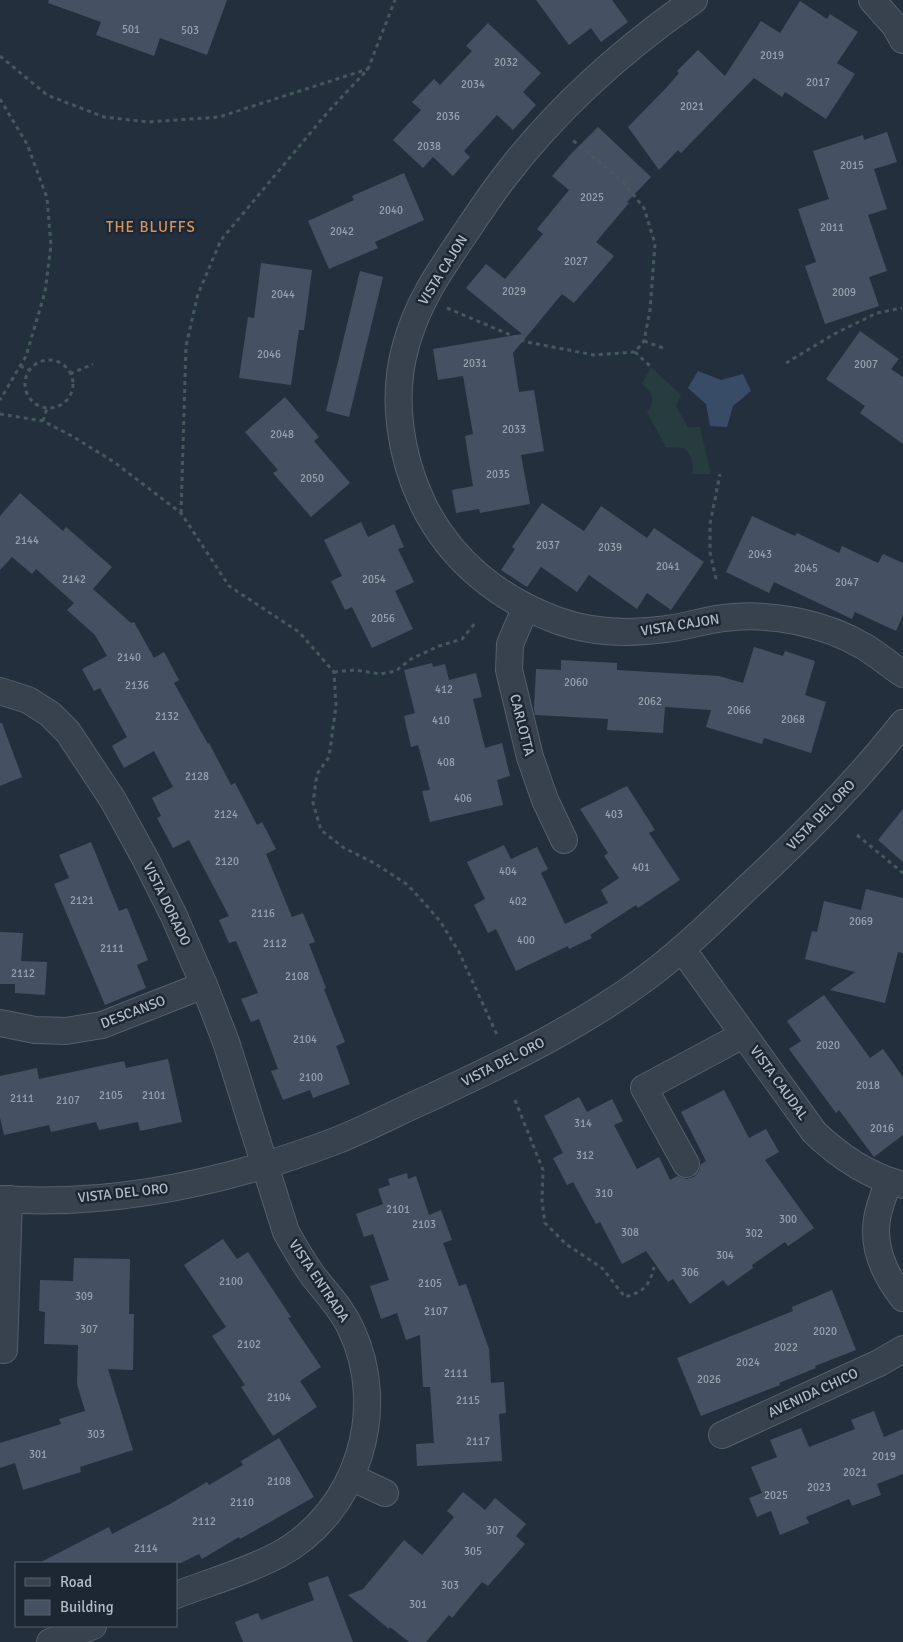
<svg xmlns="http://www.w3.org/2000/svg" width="903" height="1642" viewBox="0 0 903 1642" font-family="Signika,sans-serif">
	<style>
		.green { fill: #263c3f }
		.water { fill: #394c67 }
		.building { fill: #455162 }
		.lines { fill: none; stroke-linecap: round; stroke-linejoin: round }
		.minor-casing { stroke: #565f6c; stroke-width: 28 }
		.path { stroke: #44595c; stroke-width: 3; stroke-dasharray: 4 4; stroke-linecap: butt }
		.minor { stroke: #38414e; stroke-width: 26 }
		.labels { text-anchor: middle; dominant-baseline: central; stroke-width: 5; stroke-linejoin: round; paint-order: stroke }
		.number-label { font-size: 11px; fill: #98a1af }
		.street-label { font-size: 14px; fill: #b4bcc9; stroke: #1d2633 }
		.neighbourhood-label { font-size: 15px; letter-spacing: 1px; fill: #d59563; stroke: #1d2633 }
	</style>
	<rect width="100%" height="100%" fill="#242f3e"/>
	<path class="green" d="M 651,367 L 681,395 L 676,406 L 688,427 L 700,427 L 711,474 L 692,474 C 694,463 692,456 684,448 L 666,447 L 647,412 C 657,401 652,392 642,384 Z"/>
	<path class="water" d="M 698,371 L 721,380 L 743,374 L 751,391 L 733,406 L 727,427 L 710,426 L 706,404 L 688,388 Z"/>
	<g class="building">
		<path d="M 49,0 L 227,0 L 207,55 L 160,38 L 154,56 L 96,35 L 101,22 L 48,3 Z"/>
		<path d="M 536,0 L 612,0 L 628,22 L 601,42 L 591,28 L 569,45 Z"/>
		<path d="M 800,1 L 827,19 L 830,14 L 858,32 L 837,63 L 855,74 L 826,119 L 785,92 L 782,97 L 754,78 L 681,153 L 678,150 L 659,170 L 628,127 L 667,87 L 679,73 L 677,71 L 698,50 L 725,76 L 761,21 L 780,33 Z"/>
		<path d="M 488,23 L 541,73 L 523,92 L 536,105 L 513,130 L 497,115 L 464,151 L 470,157 L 453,176 L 433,157 L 423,168 L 393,140 L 421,110 L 412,102 L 434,79 L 440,85 L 472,51 L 466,46 Z"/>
		<path d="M 598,127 L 651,177 L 627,202 L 629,203 L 596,242 L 614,256 L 574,303 L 562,294 L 513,353 L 519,392 L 534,390 L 544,451 L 521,455 L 530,504 L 480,513 L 479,509 L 456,513 L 452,490 L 473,486 L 465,436 L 473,434 L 463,376 L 438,380 L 433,349 L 522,334 L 466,288 L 486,264 L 505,279 L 543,234 L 537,229 L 569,190 L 552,176 L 570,155 Z"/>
		<path d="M 887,132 L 897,162 L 874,169 L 887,209 L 868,215 L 887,271 L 869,277 L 879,306 L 825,324 L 805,266 L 816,262 L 798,209 L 829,199 L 813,151 L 863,135 L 864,140 Z"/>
		<path d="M 404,173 L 424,220 L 375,242 L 378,248 L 329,269 L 308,221 L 354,200 L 352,196 Z"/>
		<path d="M 261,263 L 312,270 L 304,330 L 299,330 L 291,385 L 239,378 L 248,317 L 254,318 Z"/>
		<path d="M 360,271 L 383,277 L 349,417 L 326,411 Z"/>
		<path d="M 860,331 L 899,359 L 891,369 L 903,377 L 903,444 L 860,413 L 865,406 L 826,379 Z"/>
		<path d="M 285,397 L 319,437 L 314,441 L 350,483 L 311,517 L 273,473 L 278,470 L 245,432 Z"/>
		<path d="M 20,493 L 63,531 L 66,527 L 112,567 L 93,589 L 131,623 L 134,622 L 154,658 L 164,652 L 179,680 L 174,683 L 208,744 L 209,743 L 231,785 L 235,783 L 257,825 L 262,822 L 276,849 L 266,854 L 292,917 L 303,913 L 315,942 L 309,944 L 326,988 L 324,989 L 345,1042 L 336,1046 L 350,1084 L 313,1098 L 310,1090 L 283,1100 L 271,1071 L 278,1069 L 259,1019 L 251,1022 L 241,999 L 258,993 L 236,941 L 229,943 L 219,920 L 229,916 L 189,840 L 173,848 L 157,818 L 161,816 L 152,798 L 173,787 L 154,751 L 124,768 L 112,746 L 127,737 L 100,688 L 94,691 L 82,669 L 107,656 L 95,635 L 67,610 L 74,603 L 36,569 L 32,574 L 12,557 L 0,570 L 0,516 Z"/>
		<path d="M 542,503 L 584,531 L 601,506 L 647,538 L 654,528 L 704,562 L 671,610 L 647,593 L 637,609 L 589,575 L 577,592 L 541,567 L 527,587 L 501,570 L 515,549 L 512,547 Z"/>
		<path d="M 752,516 L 795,536 L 797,533 L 839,553 L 842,546 L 878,563 L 883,554 L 903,563 L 903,615 L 896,631 L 855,612 L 852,619 L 774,582 L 769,593 L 726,572 Z"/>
		<path d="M 361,522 L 368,537 L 394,524 L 404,547 L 398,549 L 414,582 L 395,591 L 413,629 L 372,648 L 352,607 L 345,610 L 331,581 L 342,576 L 324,540 Z"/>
		<path d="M 754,647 L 783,656 L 785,651 L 815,661 L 805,695 L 826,702 L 811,753 L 764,738 L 762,744 L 706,727 L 711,710 L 665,707 L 663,733 L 607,730 L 608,719 L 535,715 L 534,708 L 536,669 L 561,670 L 561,660 L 617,663 L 617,670 L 719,676 L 743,683 Z"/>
		<path d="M 432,663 L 433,667 L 445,664 L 449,680 L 476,673 L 482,697 L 473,699 L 485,748 L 502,743 L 510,776 L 497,780 L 503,805 L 430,822 L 422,791 L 430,790 L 418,745 L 411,747 L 404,716 L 415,713 L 404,670 Z"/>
		<path d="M 0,723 L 2,723 L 22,777 L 0,786 Z"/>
		<path d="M 627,786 L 655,830 L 649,833 L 680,880 L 638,908 L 636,905 L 590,935 L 592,938 L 569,949 L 568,946 L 516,971 L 496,929 L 488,933 L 474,905 L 485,899 L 467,862 L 504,845 L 511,859 L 537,847 L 548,869 L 541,873 L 565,924 L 608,903 L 601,890 L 619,878 L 604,856 L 608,853 L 580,809 Z"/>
		<path d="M 903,809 L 903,862 L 878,840 Z"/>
		<path d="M 91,842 L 119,911 L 127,908 L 148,960 L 137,965 L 146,988 L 105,1005 L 54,884 L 69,878 L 59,855 Z"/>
		<path d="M 866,889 L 903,898 L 903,953 L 898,952 L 885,1003 L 830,990 L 855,972 L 805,959 L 812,931 L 817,932 L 824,901 L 861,910 Z"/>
		<path d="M 0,932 L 23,933 L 21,961 L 47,962 L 45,995 L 15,993 L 15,984 L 0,984 Z"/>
		<path d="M 824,995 L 870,1058 L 883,1049 L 903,1077 L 903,1135 L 874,1157 L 839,1110 L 836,1113 L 789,1049 L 801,1041 L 787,1021 Z"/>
		<path d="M 168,1059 L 182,1122 L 140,1131 L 138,1122 L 99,1130 L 96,1122 L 51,1132 L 49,1125 L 4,1135 L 0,1118 L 0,1076 L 37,1068 L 39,1079 L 124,1061 L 126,1068 Z"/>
		<path d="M 724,1090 L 749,1138 L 766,1129 L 779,1152 L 765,1160 L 814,1228 L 788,1246 L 785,1242 L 752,1265 L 753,1268 L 728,1286 L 723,1280 L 690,1304 L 673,1279 L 668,1282 L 646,1251 L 622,1264 L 600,1222 L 596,1224 L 573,1182 L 567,1185 L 553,1158 L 563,1153 L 544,1116 L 579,1097 L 587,1112 L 612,1099 L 623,1121 L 614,1125 L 637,1169 L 659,1157 L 670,1180 L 677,1176 L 686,1179 L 694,1177 L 699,1171 L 701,1164 L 706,1161 L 681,1112 Z"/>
		<path d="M 407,1173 L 408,1179 L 416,1176 L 429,1215 L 441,1210 L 452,1240 L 443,1243 L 459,1286 L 466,1284 L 489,1349 L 491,1383 L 504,1382 L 506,1413 L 499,1414 L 502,1461 L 417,1466 L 416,1444 L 434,1443 L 430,1387 L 423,1387 L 420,1335 L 406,1340 L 397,1313 L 381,1319 L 370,1286 L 389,1280 L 373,1234 L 364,1237 L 356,1214 L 383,1204 L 378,1189 L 390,1185 L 388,1179 Z"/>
		<path d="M 223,1239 L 237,1259 L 248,1252 L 291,1317 L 288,1318 L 321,1367 L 300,1381 L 317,1407 L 273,1436 L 241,1387 L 245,1385 L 212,1336 L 226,1327 L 184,1265 Z"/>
		<path d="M 74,1258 L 130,1259 L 129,1314 L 134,1314 L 133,1370 L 108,1369 L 133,1450 L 80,1467 L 81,1472 L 23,1490 L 15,1463 L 0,1468 L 0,1443 L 61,1424 L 59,1419 L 85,1411 L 77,1384 L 78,1345 L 44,1344 L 45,1312 L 39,1311 L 40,1280 L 73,1281 Z"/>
		<path d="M 832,1290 L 856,1350 L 815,1366 L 816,1368 L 779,1383 L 780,1385 L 701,1416 L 677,1358 L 793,1311 L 792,1307 Z"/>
		<path d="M 874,1411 L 884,1437 L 903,1429 L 903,1474 L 877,1484 L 881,1495 L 852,1506 L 849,1499 L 806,1517 L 809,1523 L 780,1535 L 771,1511 L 757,1517 L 749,1498 L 762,1493 L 751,1467 L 777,1457 L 770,1440 L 801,1428 L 809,1447 L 855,1429 L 851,1420 Z"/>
		<path d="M 279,1438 L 314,1497 L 240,1539 L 239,1537 L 202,1559 L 199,1554 L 181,1563 L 39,1563 L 109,1527 L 112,1534 L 170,1504 L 207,1482 L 209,1485 L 243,1465 L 241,1461 Z"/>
		<path d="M 463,1492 L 485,1510 L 495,1498 L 526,1524 L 516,1536 L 525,1544 L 488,1586 L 482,1582 L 452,1618 L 449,1615 L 426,1642 L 409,1642 L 390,1627 L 389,1629 L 348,1595 L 363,1589 L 404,1540 L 422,1555 L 454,1517 L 447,1511 Z"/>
		<path d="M 328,1576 L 353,1642 L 243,1642 L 235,1622 L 258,1613 L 261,1620 L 314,1600 L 308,1583 Z"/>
	</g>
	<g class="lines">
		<g class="minor-casing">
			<g id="minor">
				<path d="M 694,0 C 622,50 556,109 503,179 C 490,196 478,214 466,232 C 441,269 418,301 406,345 C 391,397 400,456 423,504 C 450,560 499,599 556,620 C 591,633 631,634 666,629 C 686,627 704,620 724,618 C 770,612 825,623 865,647 C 878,655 890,665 903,674"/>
				<path d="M 872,0 L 895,26 L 903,40"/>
				<path d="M 526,607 L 510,644 L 509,670 L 530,757 L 545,800 L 564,840"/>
				<path d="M 0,691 L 28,700 L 50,714 L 68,732 L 113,800 L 146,860 L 174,916 L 204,985 L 226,1042 L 286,1232 C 295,1248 303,1262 314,1277 C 327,1294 342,1309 351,1329 C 389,1409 358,1512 278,1555 C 246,1572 210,1582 176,1595"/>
				<path d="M 682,949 L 814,1132 C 840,1157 868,1176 903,1185"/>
				<path d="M 0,1023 L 35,1030 L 66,1031 L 102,1025 L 204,985"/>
				<path d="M 686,1164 L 644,1088 L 743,1035"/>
				<path d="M 888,1181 C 885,1193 879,1206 877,1219 C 872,1249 885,1275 903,1298"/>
				<path d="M 0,1199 C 115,1207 231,1181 338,1140 C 370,1127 402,1110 434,1096 C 505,1063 575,1029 639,983 C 678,955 712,922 746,889 C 802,837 856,783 903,723"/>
				<path d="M 4,1350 L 9,1199"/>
				<path d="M 722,1435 L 879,1363 L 903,1349"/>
				<path d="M 351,1477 L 385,1493"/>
				<path d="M 50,1642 L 93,1626"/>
			</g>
		</g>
		<g class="path">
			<path d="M 0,56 L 47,95 L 104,117 L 148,122 L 219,117 L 368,69"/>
			<path d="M 0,99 L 27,144 L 47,198 L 51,245 L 45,292 L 26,356 L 0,400"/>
			<path d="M 447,308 L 527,342 L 594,355 L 635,352 L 644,341 L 650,310 L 655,244 L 644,208 L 623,182 L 570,138"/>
			<path d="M 644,341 L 663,348"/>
			<path d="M 635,352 L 651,367"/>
			<circle cx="49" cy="384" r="24"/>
			<path d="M 786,363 L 836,333 L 877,313 L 902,308"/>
			<path d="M 20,366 L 29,370"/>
			<path d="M 70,374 L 93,364"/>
			<path d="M 0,414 L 43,421 L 72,436 L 114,462 L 181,513 L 229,586 L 299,632 L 334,672 L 336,706 L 329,757 L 317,774 L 313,803 L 321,830 L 344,848 L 374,863 L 408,885 L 440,921 L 459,952 L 498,1037"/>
			<path d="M 43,421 L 47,408"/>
			<path d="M 181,513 L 186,346 L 198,294 L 221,240 L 327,113 L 368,69 L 395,0"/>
			<path d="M 716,579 L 710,552 L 710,524 L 720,474"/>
			<path d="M 334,672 L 355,670 L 380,674 L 396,671 L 411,659 L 439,646 L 462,639 L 476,622"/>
			<path d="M 857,835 L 903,873"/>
			<path d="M 515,1100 L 543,1170 L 542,1201 L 545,1223 L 566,1244 L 602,1268 L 625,1297 C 645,1291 649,1286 654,1267"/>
		</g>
		<use href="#minor" class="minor"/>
	</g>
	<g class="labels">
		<g class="number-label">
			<text x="131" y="29">501</text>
			<text x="190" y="30">503</text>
			<text x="772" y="55">2019</text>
			<text x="506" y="62">2032</text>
			<text x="818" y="82">2017</text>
			<text x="473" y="84">2034</text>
			<text x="692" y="106">2021</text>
			<text x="448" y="116">2036</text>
			<text x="429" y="146">2038</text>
			<text x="852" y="165">2015</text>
			<text x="592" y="197">2025</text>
			<text x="391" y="210">2040</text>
			<text x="832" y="227">2011</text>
			<text x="342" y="231">2042</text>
			<text x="576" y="261">2027</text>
			<text x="514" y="291">2029</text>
			<text x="844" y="292">2009</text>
			<text x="283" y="294">2044</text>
			<text x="269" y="354">2046</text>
			<text x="475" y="363">2031</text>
			<text x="866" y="364">2007</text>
			<text x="514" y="429">2033</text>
			<text x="282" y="434">2048</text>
			<text x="498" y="474">2035</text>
			<text x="312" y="478">2050</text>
			<text x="27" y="540">2144</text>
			<text x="548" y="545">2037</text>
			<text x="610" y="547">2039</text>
			<text x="760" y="554">2043</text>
			<text x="668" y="566">2041</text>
			<text x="806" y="568">2045</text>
			<text x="74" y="579">2142</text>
			<text x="374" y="579">2054</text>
			<text x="847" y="582">2047</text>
			<text x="383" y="618">2056</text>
			<text x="129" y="657">2140</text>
			<text x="576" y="682">2060</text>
			<text x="137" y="685">2136</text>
			<text x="444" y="689">412</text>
			<text x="650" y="701">2062</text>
			<text x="739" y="710">2066</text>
			<text x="167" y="716">2132</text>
			<text x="793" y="719">2068</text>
			<text x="441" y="720">410</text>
			<text x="446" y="762">408</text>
			<text x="197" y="776">2128</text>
			<text x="463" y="798">406</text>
			<text x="226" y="814">2124</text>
			<text x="614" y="814">403</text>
			<text x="227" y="861">2120</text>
			<text x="641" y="867">401</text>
			<text x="508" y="871">404</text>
			<text x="82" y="900">2121</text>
			<text x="518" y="901">402</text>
			<text x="263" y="913">2116</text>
			<text x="861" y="921">2069</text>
			<text x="526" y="940">400</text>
			<text x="275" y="943">2112</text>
			<text x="112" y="948">2111</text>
			<text x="23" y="973">2112</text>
			<text x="297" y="976">2108</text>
			<text x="305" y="1039">2104</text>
			<text x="828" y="1045">2020</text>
			<text x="311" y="1077">2100</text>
			<text x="868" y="1085">2018</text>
			<text x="111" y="1095">2105</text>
			<text x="154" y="1095">2101</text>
			<text x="22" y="1098">2111</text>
			<text x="68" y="1100">2107</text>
			<text x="583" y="1123">314</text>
			<text x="882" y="1128">2016</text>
			<text x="585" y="1155">312</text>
			<text x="604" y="1193">310</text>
			<text x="398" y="1209">2101</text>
			<text x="788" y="1219">300</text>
			<text x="424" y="1224">2103</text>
			<text x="630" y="1232">308</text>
			<text x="754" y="1233">302</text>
			<text x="725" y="1255">304</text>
			<text x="690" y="1272">306</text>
			<text x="231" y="1281">2100</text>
			<text x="430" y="1283">2105</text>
			<text x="84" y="1296">309</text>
			<text x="436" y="1311">2107</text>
			<text x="89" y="1329">307</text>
			<text x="825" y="1331">2020</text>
			<text x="249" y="1344">2102</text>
			<text x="786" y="1347">2022</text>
			<text x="748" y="1362">2024</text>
			<text x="456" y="1373">2111</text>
			<text x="709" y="1379">2026</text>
			<text x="279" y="1397">2104</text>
			<text x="468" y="1400">2115</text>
			<text x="96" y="1434">303</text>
			<text x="478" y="1441">2117</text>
			<text x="38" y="1454">301</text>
			<text x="884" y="1456">2019</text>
			<text x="855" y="1472">2021</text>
			<text x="279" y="1481">2108</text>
			<text x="819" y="1487">2023</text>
			<text x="776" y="1495">2025</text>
			<text x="242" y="1502">2110</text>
			<text x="204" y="1521">2112</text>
			<text x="495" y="1530">307</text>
			<text x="146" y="1548">2114</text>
			<text x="473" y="1551">305</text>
			<text x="450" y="1585">303</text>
			<text x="418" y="1604">301</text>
		</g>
		<g class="street-label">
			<text transform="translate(443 270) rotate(-58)">VISTA CAJON</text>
			<text transform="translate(680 625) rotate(-9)">VISTA CAJON</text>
			<text transform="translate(522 725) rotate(76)">CARLOTTA</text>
			<text transform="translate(821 815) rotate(-46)">VISTA DEL ORO</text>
			<text transform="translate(167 904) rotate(64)">VISTA DORADO</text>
			<text transform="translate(133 1012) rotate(-21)">DESCANSO</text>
			<text transform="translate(503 1062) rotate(-27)">VISTA DEL ORO</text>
			<text transform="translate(779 1083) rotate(54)">VISTA CAUDAL</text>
			<text transform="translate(123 1193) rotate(-6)">VISTA DEL ORO</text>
			<text transform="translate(319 1281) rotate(56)">VISTA ENTRADA</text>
			<text transform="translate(813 1393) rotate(-25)">AVENIDA CHICO</text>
		</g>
		<g class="neighbourhood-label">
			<text x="151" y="227">THE BLUFFS</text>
		</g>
	</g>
	<rect x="15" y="1562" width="162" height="65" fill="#1d2633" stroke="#59626f"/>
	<rect x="25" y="1578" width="25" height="8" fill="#38414e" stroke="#59626f"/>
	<text x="60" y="1587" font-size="15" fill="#b4bcc9">Road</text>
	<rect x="25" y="1600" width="25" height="15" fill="#455162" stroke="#59626f"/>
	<text x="60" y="1612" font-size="15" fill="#b4bcc9">Building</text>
</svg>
